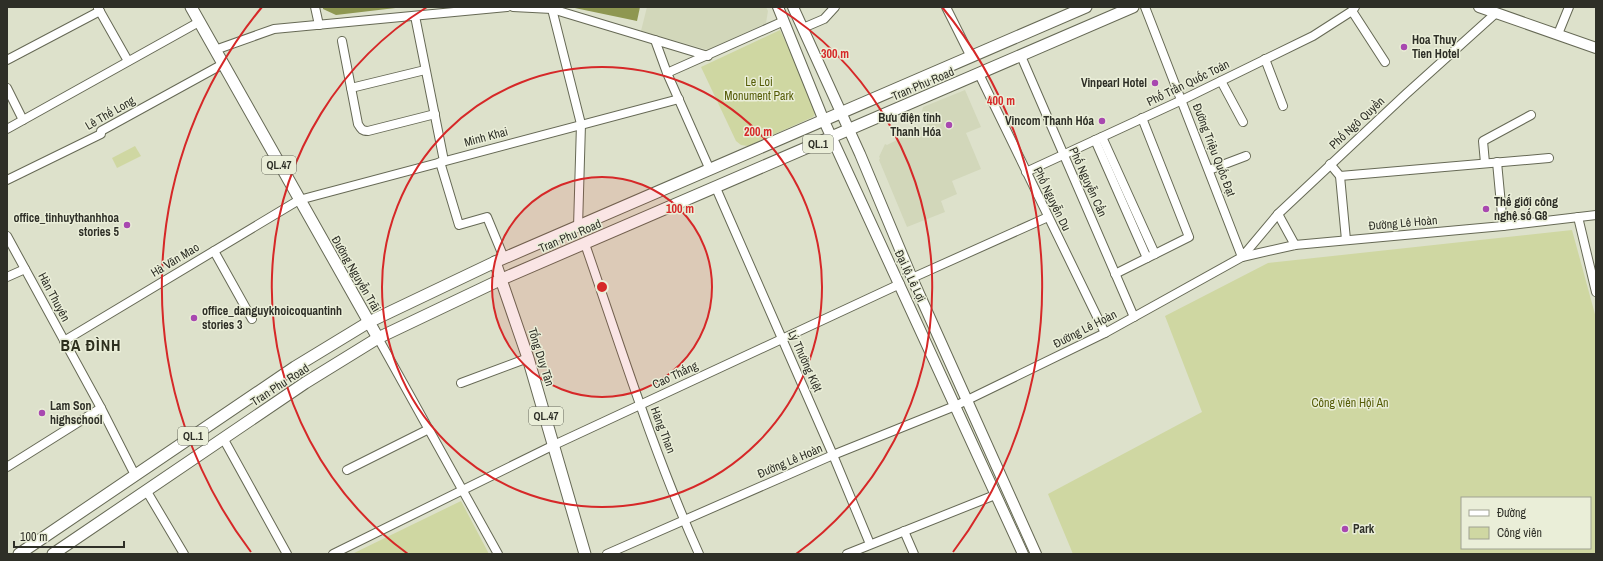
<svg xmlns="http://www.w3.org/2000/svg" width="1603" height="561" viewBox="0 0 1603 561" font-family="'Archivo Narrow',sans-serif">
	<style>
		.built { fill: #d2d7ba }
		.green { fill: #cfd7a2; fill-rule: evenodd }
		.water { fill: #8e9751 }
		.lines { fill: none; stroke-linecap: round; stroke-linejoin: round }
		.minor-casing { stroke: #666955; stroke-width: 10 }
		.major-casing { stroke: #666955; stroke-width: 12 }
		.highway-casing { stroke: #666955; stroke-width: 13 }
		.minor { stroke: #fff; stroke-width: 8 }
		.major { stroke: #fff; stroke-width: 10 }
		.highway { stroke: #fff; stroke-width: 11 }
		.ring { fill: none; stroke: #d62828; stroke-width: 2 }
		.poi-dot { fill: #a848b0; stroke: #eaeed8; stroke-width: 1.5 }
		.labels { text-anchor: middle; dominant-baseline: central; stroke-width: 3; stroke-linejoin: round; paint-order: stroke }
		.shield { fill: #eaeed8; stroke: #66685c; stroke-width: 1 }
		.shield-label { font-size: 11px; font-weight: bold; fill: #2e2f27 }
		.poi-label { font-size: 12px; font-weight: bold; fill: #2e2f27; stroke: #eaeed8; text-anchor: start }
		.park-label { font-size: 12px; fill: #555c07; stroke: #eaeed8 }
		.street-label { font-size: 12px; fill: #2e2f27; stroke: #eaeed8 }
		.district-label { font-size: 16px; font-weight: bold; letter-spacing: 1px; fill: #2d2f1e; stroke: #eaeed8 }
		.centre { fill: #d62828; stroke: #eaeed8; stroke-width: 2 }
		.ring-label { font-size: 12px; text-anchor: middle; font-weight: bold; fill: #d62828; stroke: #eaeed8; stroke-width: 3; stroke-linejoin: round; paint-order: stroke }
	</style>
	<rect width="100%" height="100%" fill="#dde1cb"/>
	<g class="built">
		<path d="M 647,7 L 766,7 L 768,11 L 766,23 L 708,50 L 641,31 Z"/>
		<path d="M 965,90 L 981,127 L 966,133 L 981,169 L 952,181 L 957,194 L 941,201 L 945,212 L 907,227 L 879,160 L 880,158 L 879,157 L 885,144 L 887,145 L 903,137 L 902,135 L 927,125 L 922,111 L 923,107 Z"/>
	</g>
	<g class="green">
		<path d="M 780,30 L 815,105 L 816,112 L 813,117 L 748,146 L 741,145 L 736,141 L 701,67 Z"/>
		<path d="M 135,146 L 141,156 L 117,168 L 112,158 Z"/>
		<path d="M 1572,230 L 1596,318 L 1596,554 L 1073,554 L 1048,494 L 1202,412 L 1165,316 L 1268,263 ZM 1462,498 L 1590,498 L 1590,548 L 1462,548 Z"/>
		<path d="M 461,501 L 489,554 L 352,554 Z"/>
	</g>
	<g class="water">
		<path d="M 323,7 L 404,7 L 336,15 L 323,9 Z"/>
		<path d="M 570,7 L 640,7 L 637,21 Z"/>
	</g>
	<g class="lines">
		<g class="minor-casing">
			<g id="minor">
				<path d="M 315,7 L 319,25"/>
				<path d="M 513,7 L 552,9 L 708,56"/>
				<path d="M 946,7 L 971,57"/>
				<path d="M 1145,7 L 1242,257 L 1278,214 L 1406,94 L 1496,13"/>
				<path d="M 98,8 L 128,61"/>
				<path d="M 552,9 L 581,124 L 578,227"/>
				<path d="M 1352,11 L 1385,62"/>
				<path d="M 415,16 L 444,161"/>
				<path d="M 803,28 L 824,19 L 835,7"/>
				<path d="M 1558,34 L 1569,7"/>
				<path d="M 655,40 L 667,73 L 710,170"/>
				<path d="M 342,41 L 358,124 C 361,129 362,131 368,131 L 435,114"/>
				<path d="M 215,50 L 274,29 L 507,7"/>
				<path d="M 1021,56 L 1134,317"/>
				<path d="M 1265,59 L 1283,106"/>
				<path d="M 7,60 L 100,11"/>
				<path d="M 667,73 L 784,21"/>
				<path d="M 979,74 L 1105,333"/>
				<path d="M 1221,81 L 1243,122"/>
				<path d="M 7,88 L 23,120"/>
				<path d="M 351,88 L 425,70"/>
				<path d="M 7,129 L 199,22"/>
				<path d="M 1102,137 L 1155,254"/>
				<path d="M 1095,140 L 1147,258"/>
				<path d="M 440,162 L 459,225 L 487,217 L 504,258"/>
				<path d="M 1497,162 L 1503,226"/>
				<path d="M 1485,163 L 1483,141 L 1531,115"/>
				<path d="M 1330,164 L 1340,176 L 1346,240"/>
				<path d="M 1209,170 L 1246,156"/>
				<path d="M 1026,172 L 1182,100 L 1313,36 L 1352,11 L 1355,7"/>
				<path d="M 1340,176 L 1549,158"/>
				<path d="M 7,180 L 101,134 L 101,131 L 223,64"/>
				<path d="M 716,188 L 833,455 L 870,544"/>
				<path d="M 1278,214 L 1295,245"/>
				<path d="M 1578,217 L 1596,292"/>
				<path d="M 7,236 L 101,408 L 135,475"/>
				<path d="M 585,244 C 621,348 654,454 699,554"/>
				<path d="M 214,251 L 252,319"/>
				<path d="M 1115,274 L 1189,237 L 1142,118"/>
				<path d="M 7,277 L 25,269"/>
				<path d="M 912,278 L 1048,217"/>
				<path d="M 378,338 L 498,554"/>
				<path d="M 64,341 L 299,200 L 679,99"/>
				<path d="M 461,383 L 528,358"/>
				<path d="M 223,438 L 287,554"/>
				<path d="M 7,467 L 101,408"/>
				<path d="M 347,470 L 429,429"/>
				<path d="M 146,490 L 184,554"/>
				<path d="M 904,531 L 914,554"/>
				<path d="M 333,554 L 554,445 L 900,284"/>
				<path d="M 607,554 L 833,455 L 955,406 L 1105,333 L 1242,257 L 1295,245 L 1503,226 L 1596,215"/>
				<path d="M 847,554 L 995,495"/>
			</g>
		</g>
		<g class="major-casing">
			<g id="major">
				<path d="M 778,7 L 824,121 L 1023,554"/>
				<path d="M 793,7 L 860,154 L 912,278 L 1036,554"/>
				<path d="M 1479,7 L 1596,48"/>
			</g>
		</g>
		<g class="highway-casing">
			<g id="highway">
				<path d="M 191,7 L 378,338"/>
				<path d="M 495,262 L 528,358 L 585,554"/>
				<path d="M 19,554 L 295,367 L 369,322 L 495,262 L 1086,7"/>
				<path d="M 53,554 L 305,383 L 378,338 L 502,279 L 1133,7"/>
			</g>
		</g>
		<use href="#minor" class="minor"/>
		<use href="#major" class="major"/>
		<use href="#highway" class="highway"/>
	</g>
	<circle cx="602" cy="287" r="110" fill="#d62828" fill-opacity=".12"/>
	<g class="ring">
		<circle cx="602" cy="287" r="110"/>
		<circle cx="602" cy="287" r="220"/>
		<path d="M408 554A330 330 0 0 1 427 7M777 7A330 330 0 0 1 796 554"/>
		<path d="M251 552A440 440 0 0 1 262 7M942 7A440 440 0 0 1 953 552"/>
	</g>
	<g class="poi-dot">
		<circle cx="1404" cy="47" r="4"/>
		<circle cx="1155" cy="83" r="4"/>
		<circle cx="1102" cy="121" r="4"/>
		<circle cx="949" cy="125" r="4"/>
		<circle cx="1486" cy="209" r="4"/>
		<circle cx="127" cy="225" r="4"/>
		<circle cx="194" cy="318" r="4"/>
		<circle cx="42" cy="413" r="4"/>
		<circle cx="1345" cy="529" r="4"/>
	</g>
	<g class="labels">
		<g class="shield">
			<rect x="803" y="135" width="30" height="18" rx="3"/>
			<rect x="262" y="156" width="34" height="18" rx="3"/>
			<rect x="529" y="407" width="34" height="18" rx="3"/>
			<rect x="178" y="427" width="30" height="18" rx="3"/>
		</g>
		<g class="shield-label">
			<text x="818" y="144">QL.1</text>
			<text x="279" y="165">QL.47</text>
			<text x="546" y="416">QL.47</text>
			<text x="193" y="436">QL.1</text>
		</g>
		<g class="poi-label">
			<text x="1412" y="40">Hoa Thuy<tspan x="1412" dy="14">Tien Hotel</tspan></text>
			<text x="1147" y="83" text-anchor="end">Vinpearl Hotel</text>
			<text x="941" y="118" text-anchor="end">Bưu điện tỉnh<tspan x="941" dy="14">Thanh Hóa</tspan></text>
			<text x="1094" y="121" text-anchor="end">Vincom Thanh Hóa</text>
			<text x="1494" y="202">Thế giới công<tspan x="1494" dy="14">nghệ số G8</tspan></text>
			<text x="119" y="218" text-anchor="end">office_tinhuythanhhoa<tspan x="119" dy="14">stories 5</tspan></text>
			<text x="202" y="311">office_danguykhoicoquantinh<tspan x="202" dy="14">stories 3</tspan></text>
			<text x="50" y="406">Lam Son<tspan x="50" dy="14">highschool</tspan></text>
			<text x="1353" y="529">Park</text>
		</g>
		<g class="park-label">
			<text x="759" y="82">Le Loi<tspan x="759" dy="14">Monument Park</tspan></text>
			<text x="1350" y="403">Công viên Hội An</text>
		</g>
		<g class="street-label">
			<text transform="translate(1188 83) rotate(-26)">Phố Trần Quốc Toản</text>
			<text transform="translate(923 84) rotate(-23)">Tran Phu Road</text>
			<text transform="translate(110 113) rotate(-30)">Lê Thế Long</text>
			<text transform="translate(1357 123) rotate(-43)">Phố Ngô Quyền</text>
			<text transform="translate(486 137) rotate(-15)">Minh Khai</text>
			<text transform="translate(1214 150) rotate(69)">Đường Triệu Quốc Đạt</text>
			<text transform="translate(1088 182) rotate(66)">Phố Nguyễn Cẩn</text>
			<text transform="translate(1052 199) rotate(64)">Phố Nguyễn Du</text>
			<text transform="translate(1403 223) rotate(-5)">Đường Lê Hoàn</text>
			<text transform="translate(570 236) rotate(-23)">Tran Phu Road</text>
			<text transform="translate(175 260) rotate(-31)">Hà Văn Mao</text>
			<text transform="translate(356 274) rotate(60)">Đường Nguyễn Trãi</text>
			<text transform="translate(910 276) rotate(65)">Đại lộ Lê Lợi</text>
			<text transform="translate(54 297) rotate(62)">Hàn Thuyên</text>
			<text transform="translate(1085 329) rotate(-27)">Đường Lê Hoàn</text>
			<text transform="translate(541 357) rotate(72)">Tống Duy Tân</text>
			<text transform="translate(805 361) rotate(66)">Lý Thường Kiệt</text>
			<text transform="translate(675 375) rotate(-25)">Cao Thắng</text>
			<text transform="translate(280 385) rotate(-33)">Tran Phu Road</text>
			<text transform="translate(663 430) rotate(69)">Hàng Than</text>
			<text transform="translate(790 461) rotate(-23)">Đường Lê Hoàn</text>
		</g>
		<g class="district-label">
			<text x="91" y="345">BA ĐÌNH</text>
		</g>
	</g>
	<circle cx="602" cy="287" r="6" class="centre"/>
	<g class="ring-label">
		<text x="835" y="58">300 m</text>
		<text x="1001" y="105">400 m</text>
		<text x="758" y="136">200 m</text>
		<text x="680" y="213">100 m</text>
	</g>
	<rect width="1603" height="561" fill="none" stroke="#2e2f27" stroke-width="16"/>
	<rect x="1461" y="497" width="130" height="52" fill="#eaeed8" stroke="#9fa291"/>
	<rect x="1469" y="510" width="20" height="6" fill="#ffffff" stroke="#9fa291"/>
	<text x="1497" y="517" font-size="12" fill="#2e2f27">Đường</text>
	<rect x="1469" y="527" width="20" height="12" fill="#cfd7a2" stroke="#9fa291"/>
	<text x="1497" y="537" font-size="12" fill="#2e2f27">Công viên</text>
	<path d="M14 541v6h110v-6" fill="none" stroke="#2e2f27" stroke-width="2"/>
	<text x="20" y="541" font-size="12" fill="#2e2f27" stroke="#eaeed8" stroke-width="3" paint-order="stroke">100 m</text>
</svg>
